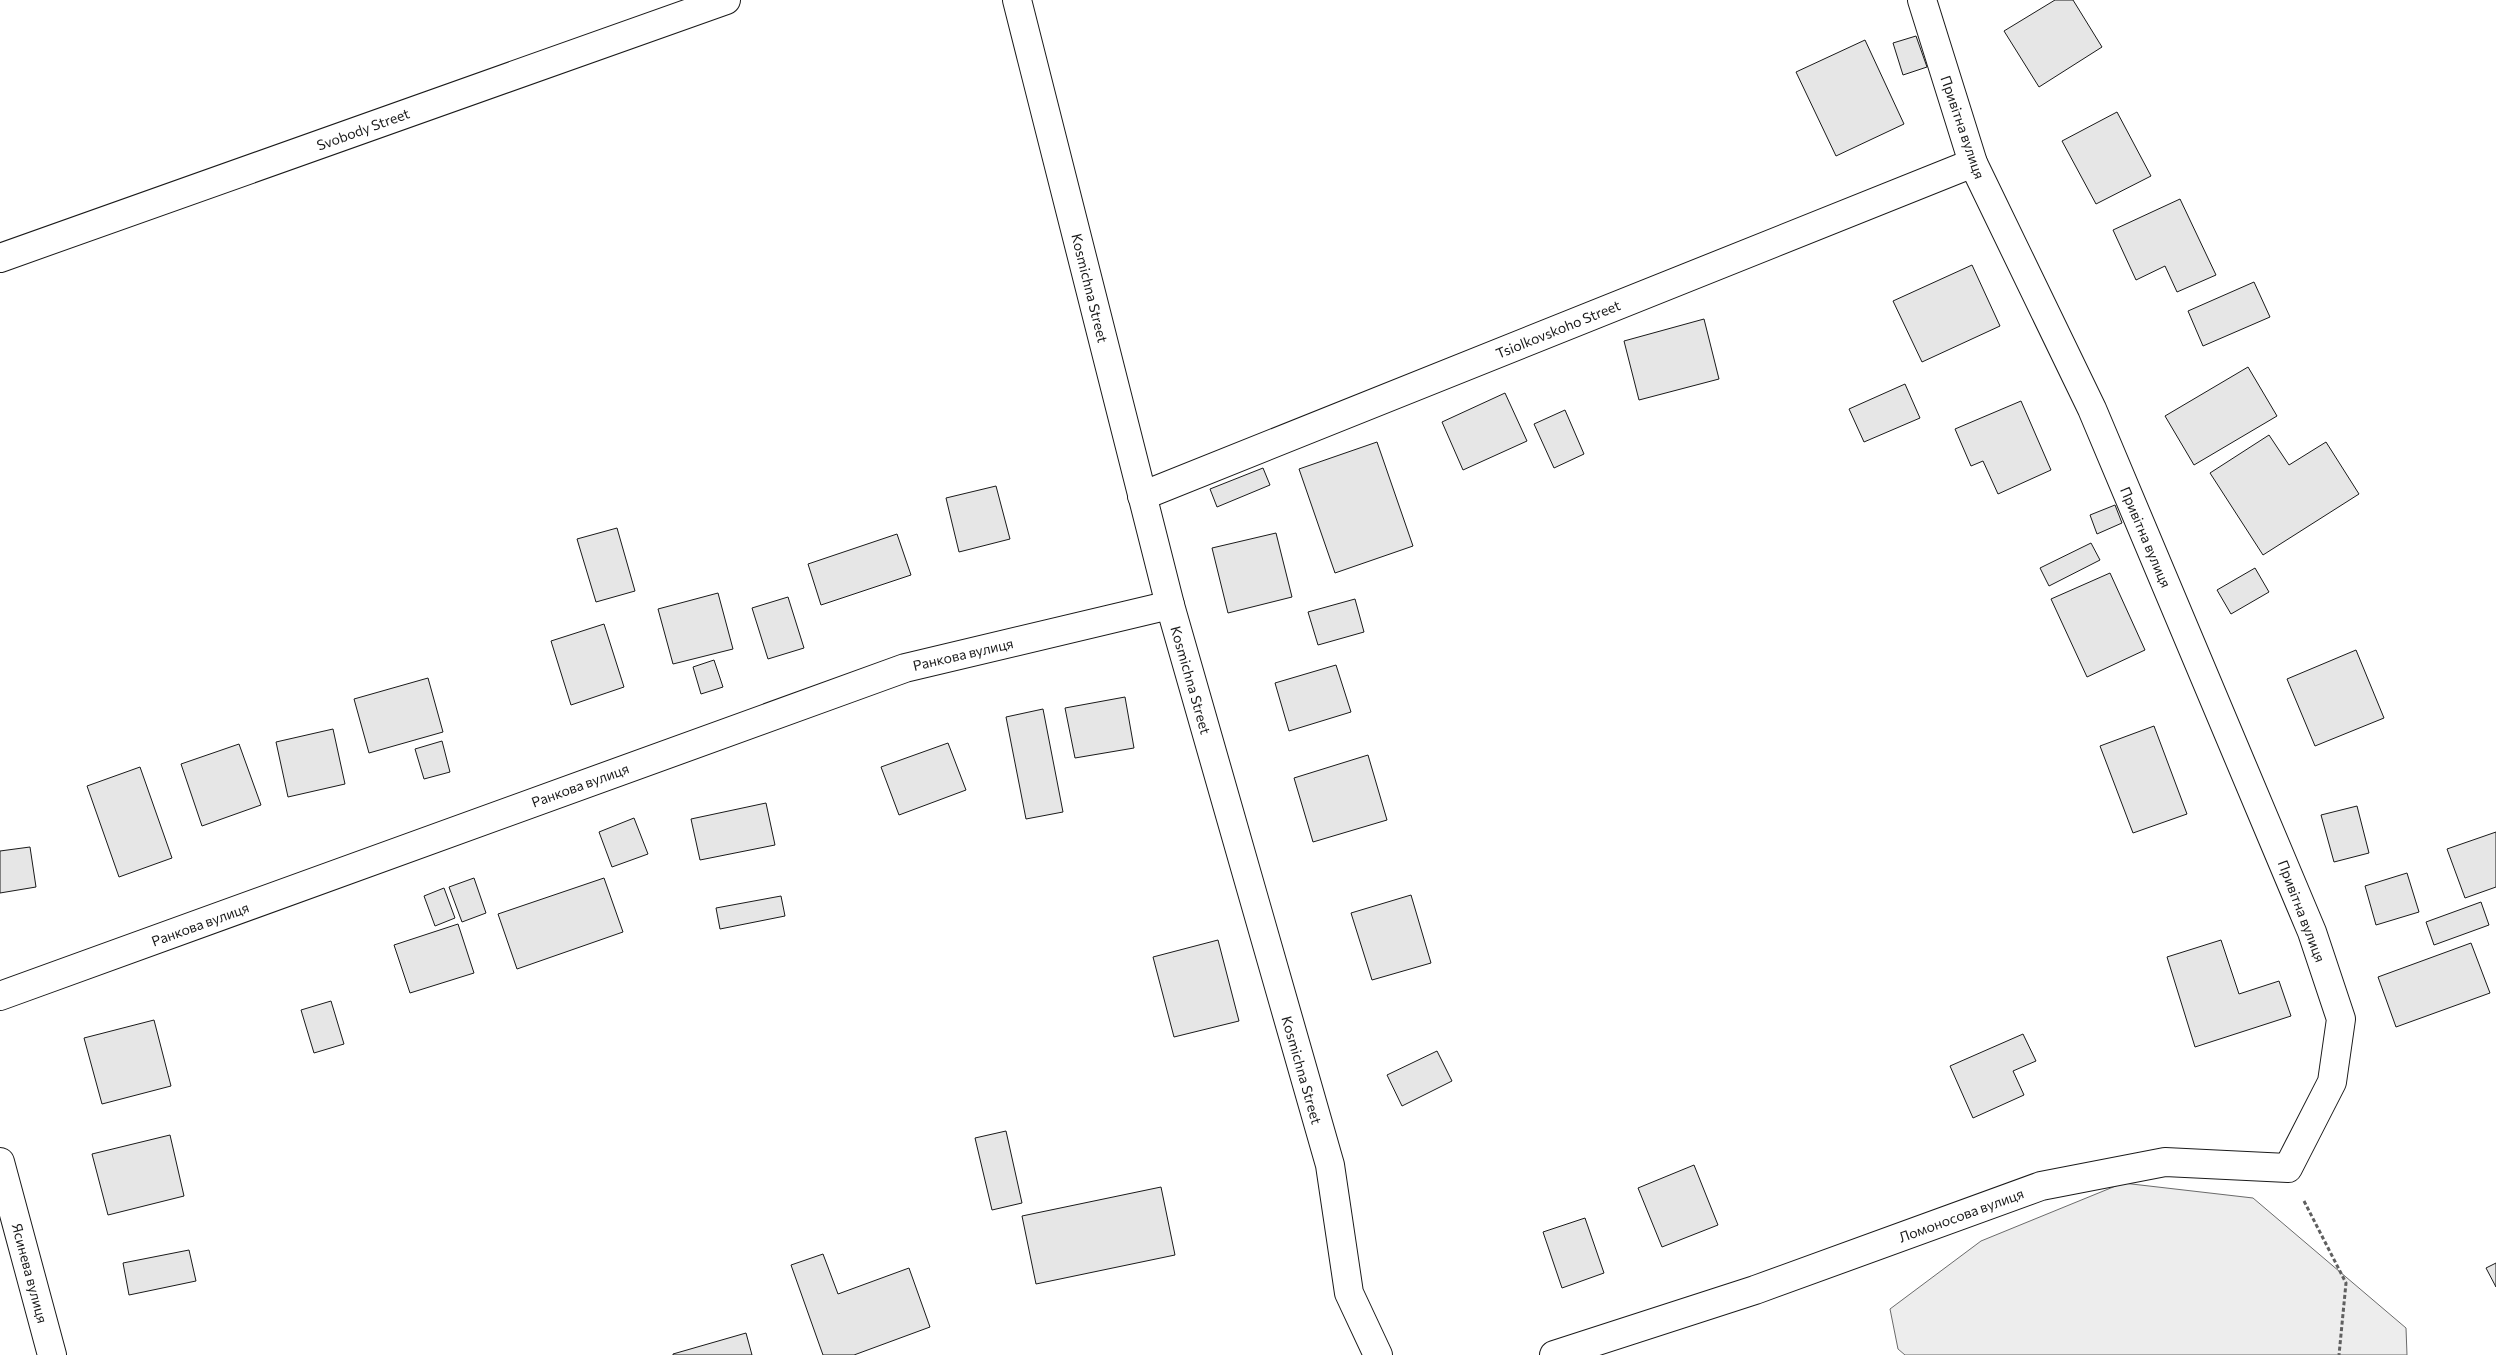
<svg xmlns="http://www.w3.org/2000/svg" width="2496" height="1355" viewBox="0 0 2496 1355" font-family="Commissioner,sans-serif">
	<style>
		.built { fill: #ededed; stroke: #6a6a6a }
		.building { fill: #e6e6e6; stroke: #1a1a1a }
		.lines { fill: none; stroke-linecap: round; stroke-linejoin: round }
		.minor-casing { stroke: #1a1a1a; stroke-width: 30 }
		.path { stroke: #5f5f5f; stroke-width: 3; stroke-dasharray: 4 2.5; stroke-linecap: butt }
		.minor { stroke: #fff; stroke-width: 28 }
		.labels { text-anchor: middle; dominant-baseline: central; stroke-width: 4; stroke-linejoin: round; paint-order: stroke }
		.street-label { font-size: 14px; fill: #1a1a1a; stroke: #fff }
	</style>
	<rect width="100%" height="100%" fill="#fff"/>
	<path class="built" d="M 2123,1183 L 2253,1198 L 2406,1328 L 2407,1355 L 1905,1355 L 1898,1349 L 1890,1309 L 1981,1241 Z"/>
	<g class="building">
		<path d="M 2055,0 L 2073,0 L 2102,47 L 2039,87 L 2004,31 Z"/>
		<path d="M 1916,36 L 1927,67 L 1903,75 L 1893,43 Z"/>
		<path d="M 1865,40 L 1904,124 L 1836,156 L 1796,72 Z"/>
		<path d="M 2117,112 L 2151,176 L 2096,204 L 2062,141 Z"/>
		<path d="M 2180,199 L 2216,275 L 2177,292 L 2165,266 L 2136,280 L 2113,230 Z"/>
		<path d="M 1972,265 L 2000,326 L 1922,362 L 1893,301 Z"/>
		<path d="M 2254,282 L 2270,317 L 2203,346 L 2188,311 Z"/>
		<path d="M 1704,319 L 1719,379 L 1639,400 L 1624,341 Z"/>
		<path d="M 2248,367 L 2277,416 L 2194,465 L 2165,416 Z"/>
		<path d="M 1905,384 L 1920,418 L 1864,442 L 1849,409 Z"/>
		<path d="M 1505,393 L 1527,441 L 1463,470 L 1442,422 Z"/>
		<path d="M 2021,401 L 2051,470 L 1998,494 L 1983,461 L 1971,466 L 1955,429 Z"/>
		<path d="M 1565,410 L 1584,454 L 1554,468 L 1534,424 Z"/>
		<path d="M 2269,435 L 2289,465 L 2326,442 L 2359,494 L 2263,555 L 2210,473 Z"/>
		<path d="M 1377,442 L 1413,546 L 1335,573 L 1299,469 Z"/>
		<path d="M 1263,468 L 1270,485 L 1217,507 L 1210,489 Z"/>
		<path d="M 996,486 L 1010,539 L 959,552 L 946,498 Z"/>
		<path d="M 2115,505 L 2122,523 L 2097,534 L 2090,515 Z"/>
		<path d="M 617,528 L 635,591 L 596,602 L 577,539 Z"/>
		<path d="M 1276,533 L 1292,597 L 1228,613 L 1212,548 Z"/>
		<path d="M 897,534 L 911,575 L 821,605 L 808,564 Z"/>
		<path d="M 2091,543 L 2100,560 L 2049,586 L 2040,568 Z"/>
		<path d="M 2255,568 L 2269,592 L 2231,614 L 2217,590 Z"/>
		<path d="M 2110,573 L 2145,650 L 2087,677 L 2051,599 Z"/>
		<path d="M 718,593 L 733,649 L 673,664 L 658,609 Z"/>
		<path d="M 788,597 L 804,648 L 768,659 L 752,608 Z"/>
		<path d="M 1355,599 L 1364,632 L 1318,645 L 1308,612 Z"/>
		<path d="M 604,624 L 624,687 L 571,705 L 551,641 Z"/>
		<path d="M 2356,650 L 2384,718 L 2315,746 L 2287,679 Z"/>
		<path d="M 714,660 L 723,687 L 701,694 L 693,667 Z"/>
		<path d="M 1336,665 L 1351,712 L 1289,731 L 1275,683 Z"/>
		<path d="M 428,678 L 443,732 L 369,753 L 354,699 Z"/>
		<path d="M 1125,697 L 1134,748 L 1075,758 L 1065,708 Z"/>
		<path d="M 1043,709 L 1063,812 L 1026,819 L 1006,717 Z"/>
		<path d="M 2154,726 L 2187,814 L 2133,833 L 2100,746 Z"/>
		<path d="M 333,729 L 345,784 L 288,797 L 276,742 Z"/>
		<path d="M 442,741 L 450,772 L 424,779 L 415,749 Z"/>
		<path d="M 948,743 L 966,790 L 899,815 L 881,767 Z"/>
		<path d="M 239,744 L 261,805 L 202,826 L 181,764 Z"/>
		<path d="M 1368,755 L 1387,820 L 1313,842 L 1294,778 Z"/>
		<path d="M 140,767 L 172,858 L 119,877 L 87,786 Z"/>
		<path d="M 766,803 L 775,845 L 700,860 L 691,819 Z"/>
		<path d="M 2357,806 L 2369,853 L 2334,862 L 2321,815 Z"/>
		<path d="M 634,818 L 648,854 L 612,867 L 599,832 Z"/>
		<path d="M 2496,832 L 2496,887 L 2465,898 L 2447,849 Z"/>
		<path d="M 30,847 L 36,887 L 0,893 L 0,851 Z"/>
		<path d="M 2407,873 L 2419,912 L 2376,925 L 2365,886 Z"/>
		<path d="M 474,878 L 486,913 L 462,922 L 449,887 Z"/>
		<path d="M 604,878 L 623,932 L 517,969 L 498,914 Z"/>
		<path d="M 444,888 L 455,918 L 435,926 L 424,896 Z"/>
		<path d="M 1411,895 L 1431,963 L 1372,980 L 1351,913 Z"/>
		<path d="M 781,896 L 785,916 L 720,929 L 716,908 Z"/>
		<path d="M 2481,902 L 2489,925 L 2434,945 L 2426,922 Z"/>
		<path d="M 458,924 L 474,973 L 410,993 L 394,945 Z"/>
		<path d="M 1218,940 L 1239,1021 L 1174,1037 L 1153,957 Z"/>
		<path d="M 2221,940 L 2239,994 L 2279,981 L 2291,1016 L 2195,1047 L 2167,957 Z"/>
		<path d="M 2471,943 L 2490,993 L 2396,1027 L 2378,977 Z"/>
		<path d="M 331,1001 L 344,1044 L 314,1053 L 301,1010 Z"/>
		<path d="M 154,1020 L 171,1086 L 102,1104 L 84,1038 Z"/>
		<path d="M 2023,1034 L 2036,1061 L 2013,1071 L 2024,1095 L 1973,1118 L 1950,1066 Z"/>
		<path d="M 1437,1051 L 1452,1081 L 1402,1106 L 1387,1075 Z"/>
		<path d="M 1006,1131 L 1022,1203 L 992,1210 L 975,1138 Z"/>
		<path d="M 170,1135 L 184,1196 L 108,1215 L 92,1154 Z"/>
		<path d="M 1694,1165 L 1718,1225 L 1662,1247 L 1638,1188 Z"/>
		<path d="M 1161,1187 L 1175,1255 L 1036,1284 L 1022,1216 Z"/>
		<path d="M 1585,1218 L 1604,1273 L 1562,1288 L 1543,1232 Z"/>
		<path d="M 189,1250 L 196,1281 L 129,1295 L 123,1263 Z"/>
		<path d="M 823,1254 L 838,1294 L 909,1268 L 930,1327 L 854,1355 L 823,1355 L 791,1265 Z"/>
		<path d="M 2496,1263 L 2496,1287 L 2486,1268 Z"/>
		<path d="M 746,1333 L 752,1355 L 673,1355 L 673,1354 Z"/>
	</g>
	<g class="lines">
		<g class="minor-casing">
			<g id="minor">
				<path d="M 1017,0 L 1170,605 L 1330,1165 L 1349,1293 L 1378,1355"/>
				<path d="M 0,258 L 726,0"/>
				<path d="M 1142,496 L 1973,163"/>
				<path d="M 0,996 L 905,668 L 1170,605"/>
				<path d="M 0,1162 L 52,1355"/>
				<path d="M 1554,1355 L 1755,1290 L 2041,1186 L 2165,1162 L 2288,1168 L 2332,1082 L 2341,1019 L 2312,932 L 2092,409 L 1973,163 L 1922,0"/>
			</g>
		</g>
		<path class="path" d="M 2304,1201 L 2346,1283 L 2339,1355"/>
		<use href="#minor" class="minor"/>
	</g>
	<g class="labels">
		<g class="street-label">
			<text transform="translate(1963 127) rotate(71)">Привітна вулиця</text>
			<text transform="translate(363 129) rotate(-20)">Svobody Street</text>
			<text transform="translate(1090 288) rotate(76)">Kosmichna Street</text>
			<text transform="translate(1558 329) rotate(-22)">Tsiolkovskoho Street</text>
			<text transform="translate(2146 537) rotate(67)">Привітна вулиця</text>
			<text transform="translate(963 654) rotate(-13)">Ранкова вулиця</text>
			<text transform="translate(1191 680) rotate(74)">Kosmichna Street</text>
			<text transform="translate(580 785) rotate(-20)">Ранкова вулиця</text>
			<text transform="translate(2302 911) rotate(69)">Привітна вулиця</text>
			<text transform="translate(200 924) rotate(-20)">Ранкова вулиця</text>
			<text transform="translate(1302 1070) rotate(74)">Kosmichna Street</text>
			<text transform="translate(1961 1215) rotate(-20)">Ломоносова вулиця</text>
			<text transform="translate(30 1273) rotate(75)">Ясинева вулиця</text>
		</g>
	</g>
</svg>
